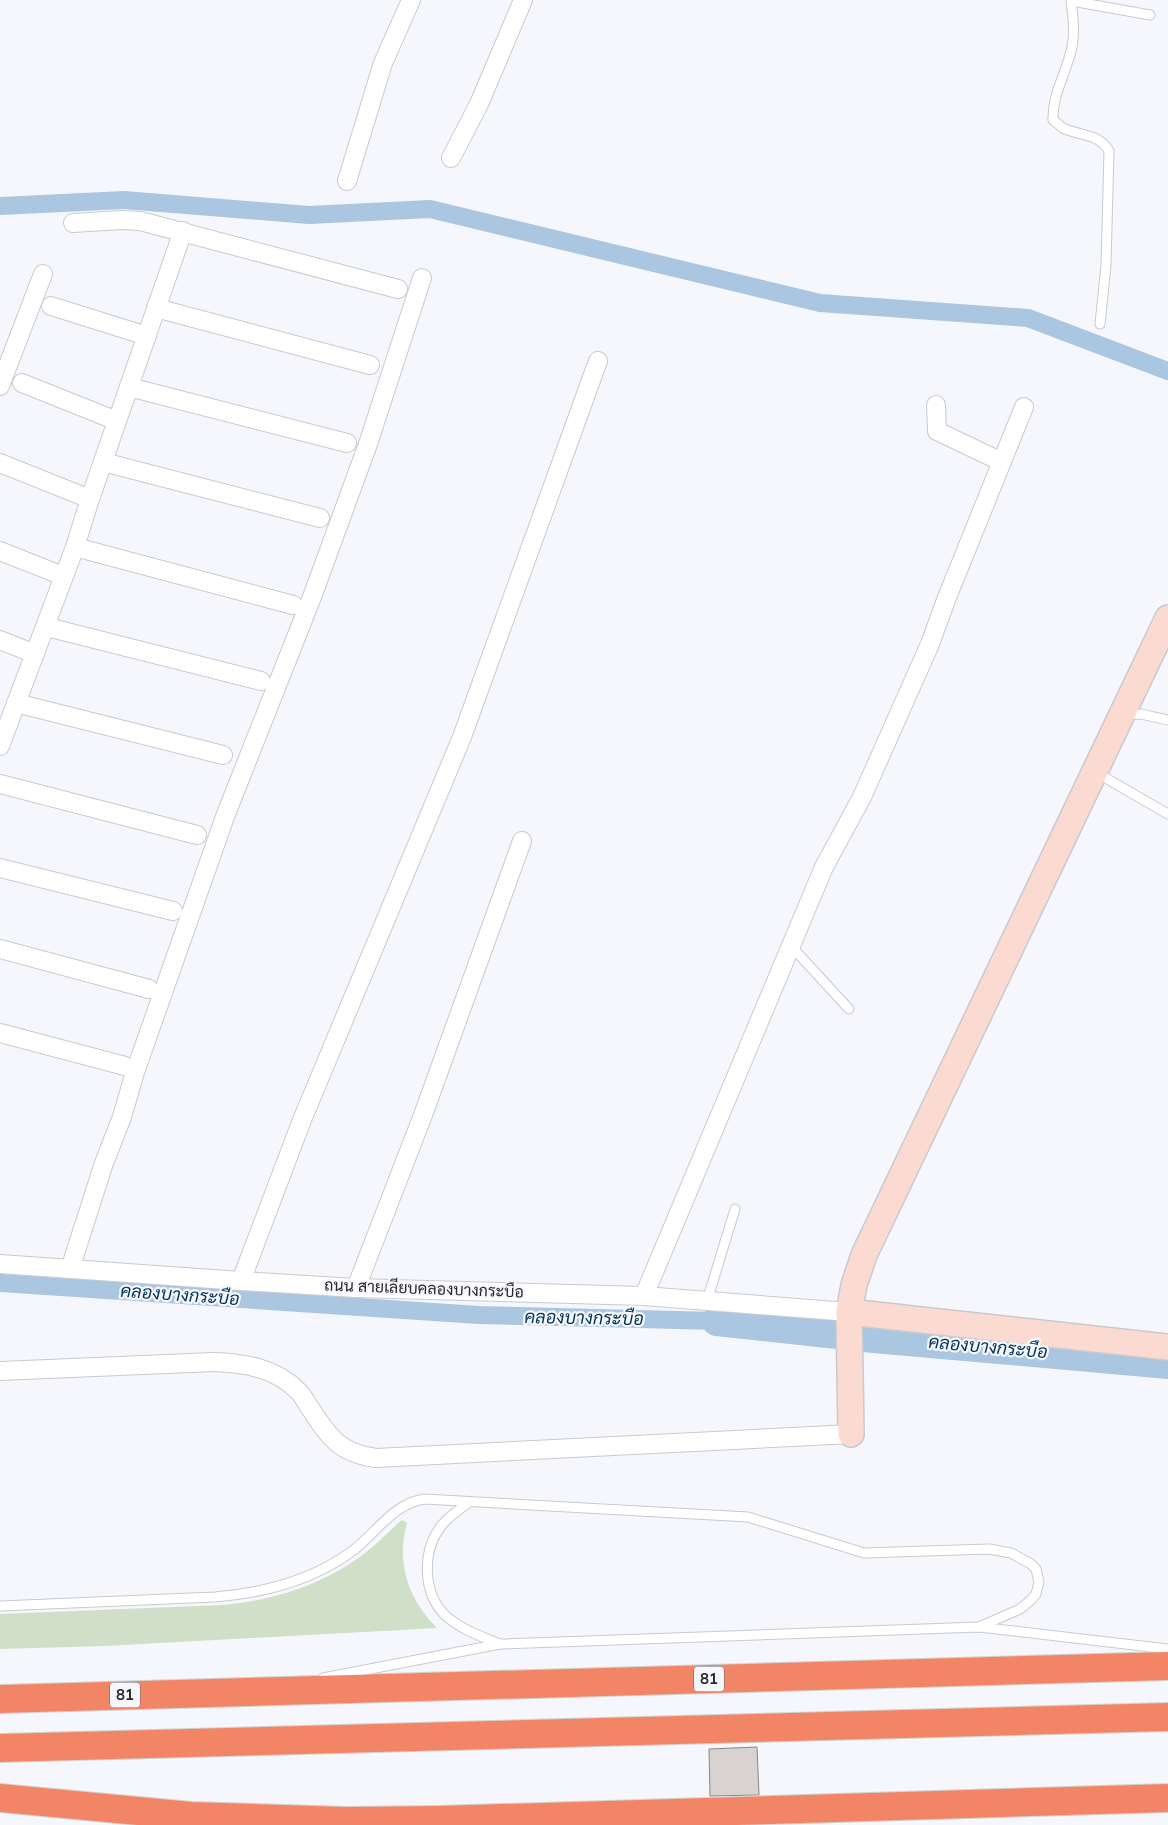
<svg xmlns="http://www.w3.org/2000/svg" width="1168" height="1825" viewBox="0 0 1168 1825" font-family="'Nunito Sans',Sarabun,sans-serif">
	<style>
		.green { fill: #d0dfc8 }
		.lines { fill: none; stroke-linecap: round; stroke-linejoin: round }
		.canal { stroke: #aac6e0; stroke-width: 18 }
		.river { stroke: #aac6e0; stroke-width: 30 }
		.building { fill: #d8d2d1; stroke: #8c8685 }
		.lane-casing { stroke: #c9cacf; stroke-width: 11 }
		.street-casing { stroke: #c9cacf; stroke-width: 20 }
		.secondary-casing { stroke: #c9cacf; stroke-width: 28 }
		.highway-casing { stroke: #d4d4d4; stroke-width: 30 }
		.lane { stroke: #fff; stroke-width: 9 }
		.street { stroke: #fff; stroke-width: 18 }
		.secondary { stroke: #fbdad1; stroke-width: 25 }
		.highway { stroke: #f38567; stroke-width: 28 }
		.labels { text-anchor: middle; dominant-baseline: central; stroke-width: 4.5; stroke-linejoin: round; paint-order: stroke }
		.shield { fill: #f6f7fc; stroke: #666769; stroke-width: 1 }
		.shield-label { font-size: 15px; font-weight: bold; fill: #28292a }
		.street-label { font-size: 16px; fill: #28292a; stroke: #f6f7fc }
		.water-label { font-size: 18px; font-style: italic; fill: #013355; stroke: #f6f7fc }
	</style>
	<rect width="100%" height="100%" fill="#f6f7fc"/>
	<path class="green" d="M 402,1520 L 407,1523 C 396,1563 408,1599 437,1628 L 105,1646 L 0,1649 L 0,1614 L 223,1605 C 275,1600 323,1585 365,1553 C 378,1543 389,1531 402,1520 Z"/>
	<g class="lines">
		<g class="canal">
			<path d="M 0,206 L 124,200 L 309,215 L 430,209 L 820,303 L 1028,318 L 1168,371"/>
			<path d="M 0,1283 L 479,1315 L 717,1321"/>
		</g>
		<path class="river" d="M 717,1321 L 874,1338 L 1168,1364"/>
	</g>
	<path class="building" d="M 757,1747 L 759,1795 L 710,1796 L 709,1749 Z"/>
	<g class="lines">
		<g class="lane-casing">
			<g id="lane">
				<path d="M 1071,0 C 1073,16 1075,31 1072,47 C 1067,72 1052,94 1053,120 C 1056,122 1060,126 1063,128 C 1079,136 1099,133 1109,151 L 1106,265 L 1100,324"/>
				<path d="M 1072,1 L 1150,15"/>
				<path d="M 1124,715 L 1141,714 L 1168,720"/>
				<path d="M 1097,773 L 1168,814"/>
				<path d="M 791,946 L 849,1009"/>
				<path d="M 707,1301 L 735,1209"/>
				<path d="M 468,1503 C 459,1510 449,1516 442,1525 C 422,1550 422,1592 445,1615 C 460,1629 480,1636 500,1644"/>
				<path d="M 0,1606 L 215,1597 C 264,1593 311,1581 351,1552 C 376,1534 392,1504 424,1499 L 748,1517 L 864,1553 L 989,1549 L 1011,1553 L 1031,1564 L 1036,1569 L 1039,1582 L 1036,1594 L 1031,1600 L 1020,1609 L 979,1627"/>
				<path d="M 323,1678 L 500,1644 L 979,1627 L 1168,1649"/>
			</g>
		</g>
		<g class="street-casing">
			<g id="street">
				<path d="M 451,158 L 479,104 L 523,0"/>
				<path d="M 347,181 L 383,63 L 411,0"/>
				<path d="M 73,223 L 121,220 L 140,221 L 398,289"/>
				<path d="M 51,306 L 147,336"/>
				<path d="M 156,308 L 370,365"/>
				<path d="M 22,383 L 117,421"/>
				<path d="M 0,386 L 43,274"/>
				<path d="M 129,387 L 347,443"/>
				<path d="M 936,405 L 937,431 L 1002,462"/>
				<path d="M 103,462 L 320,518"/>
				<path d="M 0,463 L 90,499"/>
				<path d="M 75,547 L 293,605"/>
				<path d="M 0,551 L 63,576"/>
				<path d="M 47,627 L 261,681"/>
				<path d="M 0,640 L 35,654"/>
				<path d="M 16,703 L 223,755"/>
				<path d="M 0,746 L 75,547 L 90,499 L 183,231"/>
				<path d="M 0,784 L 197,835"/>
				<path d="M 0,868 L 173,911"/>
				<path d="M 0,949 L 149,989"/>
				<path d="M 0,1033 L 125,1066"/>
				<path d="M 0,1264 L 241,1281 L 356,1288 L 644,1296 L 849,1312"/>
				<path d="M 70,1269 L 104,1163 L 122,1117 L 135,1072 L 226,814 L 312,597 L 368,444 L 422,278"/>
				<path d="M 241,1281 L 302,1120 L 462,737 L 598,361"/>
				<path d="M 356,1288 L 423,1115 L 522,841"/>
				<path d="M 644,1296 L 824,867 L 862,797 L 930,644 L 946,600 L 1024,407"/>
				<path d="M 0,1371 L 214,1362 C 244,1363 277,1368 299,1392 C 303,1396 306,1402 310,1408 C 329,1437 339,1453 376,1458 L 851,1434"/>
			</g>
		</g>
		<g class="secondary-casing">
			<g id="secondary">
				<path d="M 849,1312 L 1168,1347"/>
				<path d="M 851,1434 L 849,1312 L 854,1285 L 864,1255 L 1168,618"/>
			</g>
		</g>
		<g class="highway-casing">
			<g id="highway">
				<path d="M 0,1699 L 1168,1666"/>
				<path d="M 0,1748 L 1168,1717"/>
				<path d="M 0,1798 L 191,1816 L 346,1821 L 438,1820 L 1168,1798"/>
			</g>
		</g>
		<use href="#lane" class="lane"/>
		<use href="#street" class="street"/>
		<use href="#secondary" class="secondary"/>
		<use href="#highway" class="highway"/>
	</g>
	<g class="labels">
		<g class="shield">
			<rect x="694" y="1666.5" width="30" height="25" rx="4"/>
			<rect x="110" y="1682.5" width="30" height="25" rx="4"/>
		</g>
		<g class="shield-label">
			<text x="709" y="1679">81</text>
			<text x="125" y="1695">81</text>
		</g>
		<g class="street-label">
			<text transform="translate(424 1289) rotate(2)">ถนน สายเลียบคลองบางกระบือ</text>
		</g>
		<g class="water-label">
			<text transform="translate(180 1295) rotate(4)">คลองบางกระบือ</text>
			<text transform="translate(584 1318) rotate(1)">คลองบางกระบือ</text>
			<text transform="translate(988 1347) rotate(5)">คลองบางกระบือ</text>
		</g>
	</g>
</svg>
